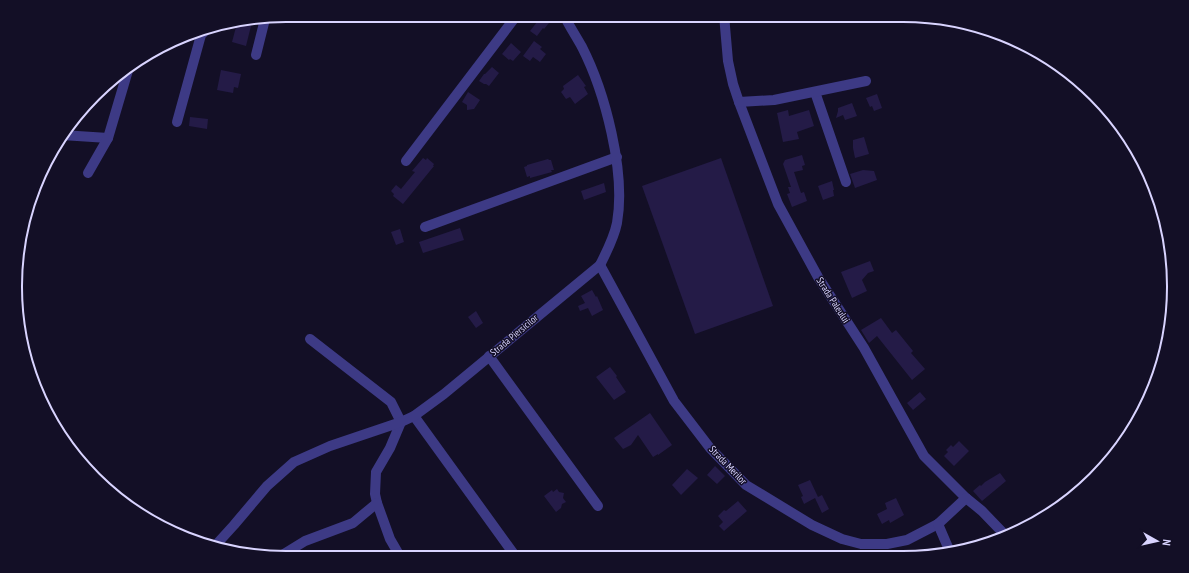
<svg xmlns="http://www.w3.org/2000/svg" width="1189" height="573" viewBox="0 0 1189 573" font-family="'PT Sans Narrow',sans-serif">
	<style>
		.building { fill: #241b47 }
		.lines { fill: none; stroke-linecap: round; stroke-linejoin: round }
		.minor { stroke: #3d3a85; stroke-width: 10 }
		.labels { text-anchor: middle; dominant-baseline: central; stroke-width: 3; stroke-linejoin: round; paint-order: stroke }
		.street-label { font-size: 10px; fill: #d9d4ff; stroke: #130f26 }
		.rim { fill: none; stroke: #d9d4ff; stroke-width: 2 }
	</style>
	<rect width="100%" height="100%" fill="#130f26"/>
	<g class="building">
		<path d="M 527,15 L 539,15 L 549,23 L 544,29 L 543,28 L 537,36 L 530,31 L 537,22 Z"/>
		<path d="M 244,22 L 251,26 L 246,46 L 232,42 L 236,27 L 234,24 Z"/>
		<path d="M 534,41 L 542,47 L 540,49 L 546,54 L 540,62 L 533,57 L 530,61 L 523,56 Z"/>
		<path d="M 511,43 L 521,52 L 513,61 L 510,59 L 509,60 L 502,54 Z"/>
		<path d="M 492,67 L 499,73 L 489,86 L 486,84 L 484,84 L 479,81 L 484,74 L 485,74 Z"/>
		<path d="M 221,70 L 241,74 L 238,88 L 234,87 L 233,93 L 217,90 Z"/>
		<path d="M 578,75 L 586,86 L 584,87 L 588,94 L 575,104 L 570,97 L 566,99 L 561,92 L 564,89 L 563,86 Z"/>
		<path d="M 468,92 L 480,100 L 474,109 L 467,110 L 467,105 L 462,102 Z"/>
		<path d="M 877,94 L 882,108 L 874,111 L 872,106 L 870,107 L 866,98 Z"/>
		<path d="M 852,103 L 857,116 L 845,120 L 843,115 L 836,118 L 838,111 L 838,108 Z"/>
		<path d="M 788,110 L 789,116 L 809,110 L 814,126 L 797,132 L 799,139 L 783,142 L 777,113 Z"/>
		<path d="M 190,117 L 208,119 L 207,129 L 189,126 Z"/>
		<path d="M 864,137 L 869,154 L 855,158 L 853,148 L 853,140 Z"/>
		<path d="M 802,155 L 805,165 L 802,166 L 803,170 L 794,172 L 801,193 L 804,192 L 807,201 L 792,207 L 787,194 L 790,193 L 788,187 L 791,187 L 783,164 L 785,160 Z"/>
		<path d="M 423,158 L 426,160 L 427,158 L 434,164 L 433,166 L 434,166 L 403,204 L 393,196 L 394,194 L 391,191 L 396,185 L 401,189 L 415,172 L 412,171 Z"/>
		<path d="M 721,158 L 773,306 L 695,334 L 642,186 Z"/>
		<path d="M 548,159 L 549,160 L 551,160 L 554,170 L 551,170 L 552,172 L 530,178 L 530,176 L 527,177 L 524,167 L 527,166 L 527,165 Z"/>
		<path d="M 863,170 L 874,171 L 877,180 L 855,188 L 850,174 Z"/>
		<path d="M 832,181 L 834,190 L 833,190 L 834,196 L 823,200 L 818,186 Z"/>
		<path d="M 604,183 L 606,192 L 584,200 L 581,191 Z"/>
		<path d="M 460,228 L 464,240 L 423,253 L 419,242 Z"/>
		<path d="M 400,229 L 404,242 L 396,245 L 391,232 Z"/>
		<path d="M 870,261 L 874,271 L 868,273 L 862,280 L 867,291 L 852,298 L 841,272 Z"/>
		<path d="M 592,290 L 596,297 L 597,296 L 603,310 L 592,316 L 588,308 L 580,311 L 578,306 L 585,303 L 581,296 Z"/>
		<path d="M 476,311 L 483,323 L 476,328 L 468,317 Z"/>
		<path d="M 881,318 L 892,333 L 896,330 L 913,351 L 911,353 L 925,369 L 912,380 L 877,336 L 869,343 L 861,330 Z"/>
		<path d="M 610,367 L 617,376 L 616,377 L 626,392 L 614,400 L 596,377 Z"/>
		<path d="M 920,392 L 926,399 L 913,410 L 907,403 Z"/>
		<path d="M 650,413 L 672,445 L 658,455 L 658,454 L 653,457 L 638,435 L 631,445 L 623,449 L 614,438 Z"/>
		<path d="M 959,441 L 969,451 L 954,466 L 944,456 L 948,452 L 946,450 L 951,445 L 953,447 Z"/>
		<path d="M 715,466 L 725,476 L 717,484 L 707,475 Z"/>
		<path d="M 687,469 L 698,478 L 681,495 L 672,485 Z"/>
		<path d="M 1000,473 L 1006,481 L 982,501 L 973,491 L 980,485 L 981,486 L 985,482 Z"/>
		<path d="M 810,480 L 818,497 L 822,495 L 829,509 L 822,513 L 815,498 L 804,504 L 801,497 L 803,496 L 798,485 Z"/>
		<path d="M 557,489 L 559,492 L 564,493 L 563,498 L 566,502 L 562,504 L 561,508 L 556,512 L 544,496 L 552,490 L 553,492 Z"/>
		<path d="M 896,498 L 904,515 L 890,523 L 889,520 L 882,524 L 877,514 L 887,509 L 885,503 Z"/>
		<path d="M 738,501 L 747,511 L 724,531 L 719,526 L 723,522 L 718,516 L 724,510 L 726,511 Z"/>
	</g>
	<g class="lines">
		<g class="minor">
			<path d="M 724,15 L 728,61 L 733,84 L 739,102 L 778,204 L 818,277 L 864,348 L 924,456 L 966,498 L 982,511 L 1007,537"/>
			<path d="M 256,55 L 265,19"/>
			<path d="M 815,92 L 846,182"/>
			<path d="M 739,102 L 774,100 L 866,81"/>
			<path d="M 177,122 L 201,35 L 208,28"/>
			<path d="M 62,135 L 108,138"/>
			<path d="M 406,161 L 517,15"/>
			<path d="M 88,173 L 108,138 L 129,67"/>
			<path d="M 425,227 L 617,157"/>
			<path d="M 600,265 L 674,401 L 710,448 L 746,485 L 812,525 L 842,539 L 861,544 L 887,544 L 907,540 L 938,524"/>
			<path d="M 310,339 L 391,402 L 401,422 L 390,448 L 376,472 L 375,494 L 377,503 L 390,539 L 401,558"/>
			<path d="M 489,356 L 598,506"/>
			<path d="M 414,416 L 516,557"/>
			<path d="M 214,547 L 234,525 L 267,486 L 294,462 L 330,446 L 401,422 L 414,416 L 444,394 L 600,265 C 607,251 614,238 617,223 C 626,172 605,92 582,47 C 576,36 569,26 564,15"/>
			<path d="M 950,552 L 938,524 L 966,498"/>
			<path d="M 279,557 L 305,541 L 353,523 L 377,503"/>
		</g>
	</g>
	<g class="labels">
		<g class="street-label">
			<text transform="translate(833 300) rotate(57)">Strada Paleului</text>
			<text transform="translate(514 335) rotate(-40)">Strada Piersicilor</text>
			<text transform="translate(728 465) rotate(46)">Strada Merilor</text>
		</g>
	</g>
	<path d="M0 0H1189V573H0ZM286 22H903A264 264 0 0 1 1167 286V287A264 264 0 0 1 903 551H286A264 264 0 0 1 22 287V286A264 264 0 0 1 286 22Z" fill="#130f26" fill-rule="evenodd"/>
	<path class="rim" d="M286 22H903A264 264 0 0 1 1167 286V287A264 264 0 0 1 903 551H286A264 264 0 0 1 22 287V286A264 264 0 0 1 286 22Z"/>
	<g transform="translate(1157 541) rotate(98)" stroke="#130f26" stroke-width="3" paint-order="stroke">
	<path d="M0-3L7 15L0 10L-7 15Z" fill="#d9d4ff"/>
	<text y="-6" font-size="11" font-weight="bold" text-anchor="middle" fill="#d9d4ff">N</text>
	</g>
</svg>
